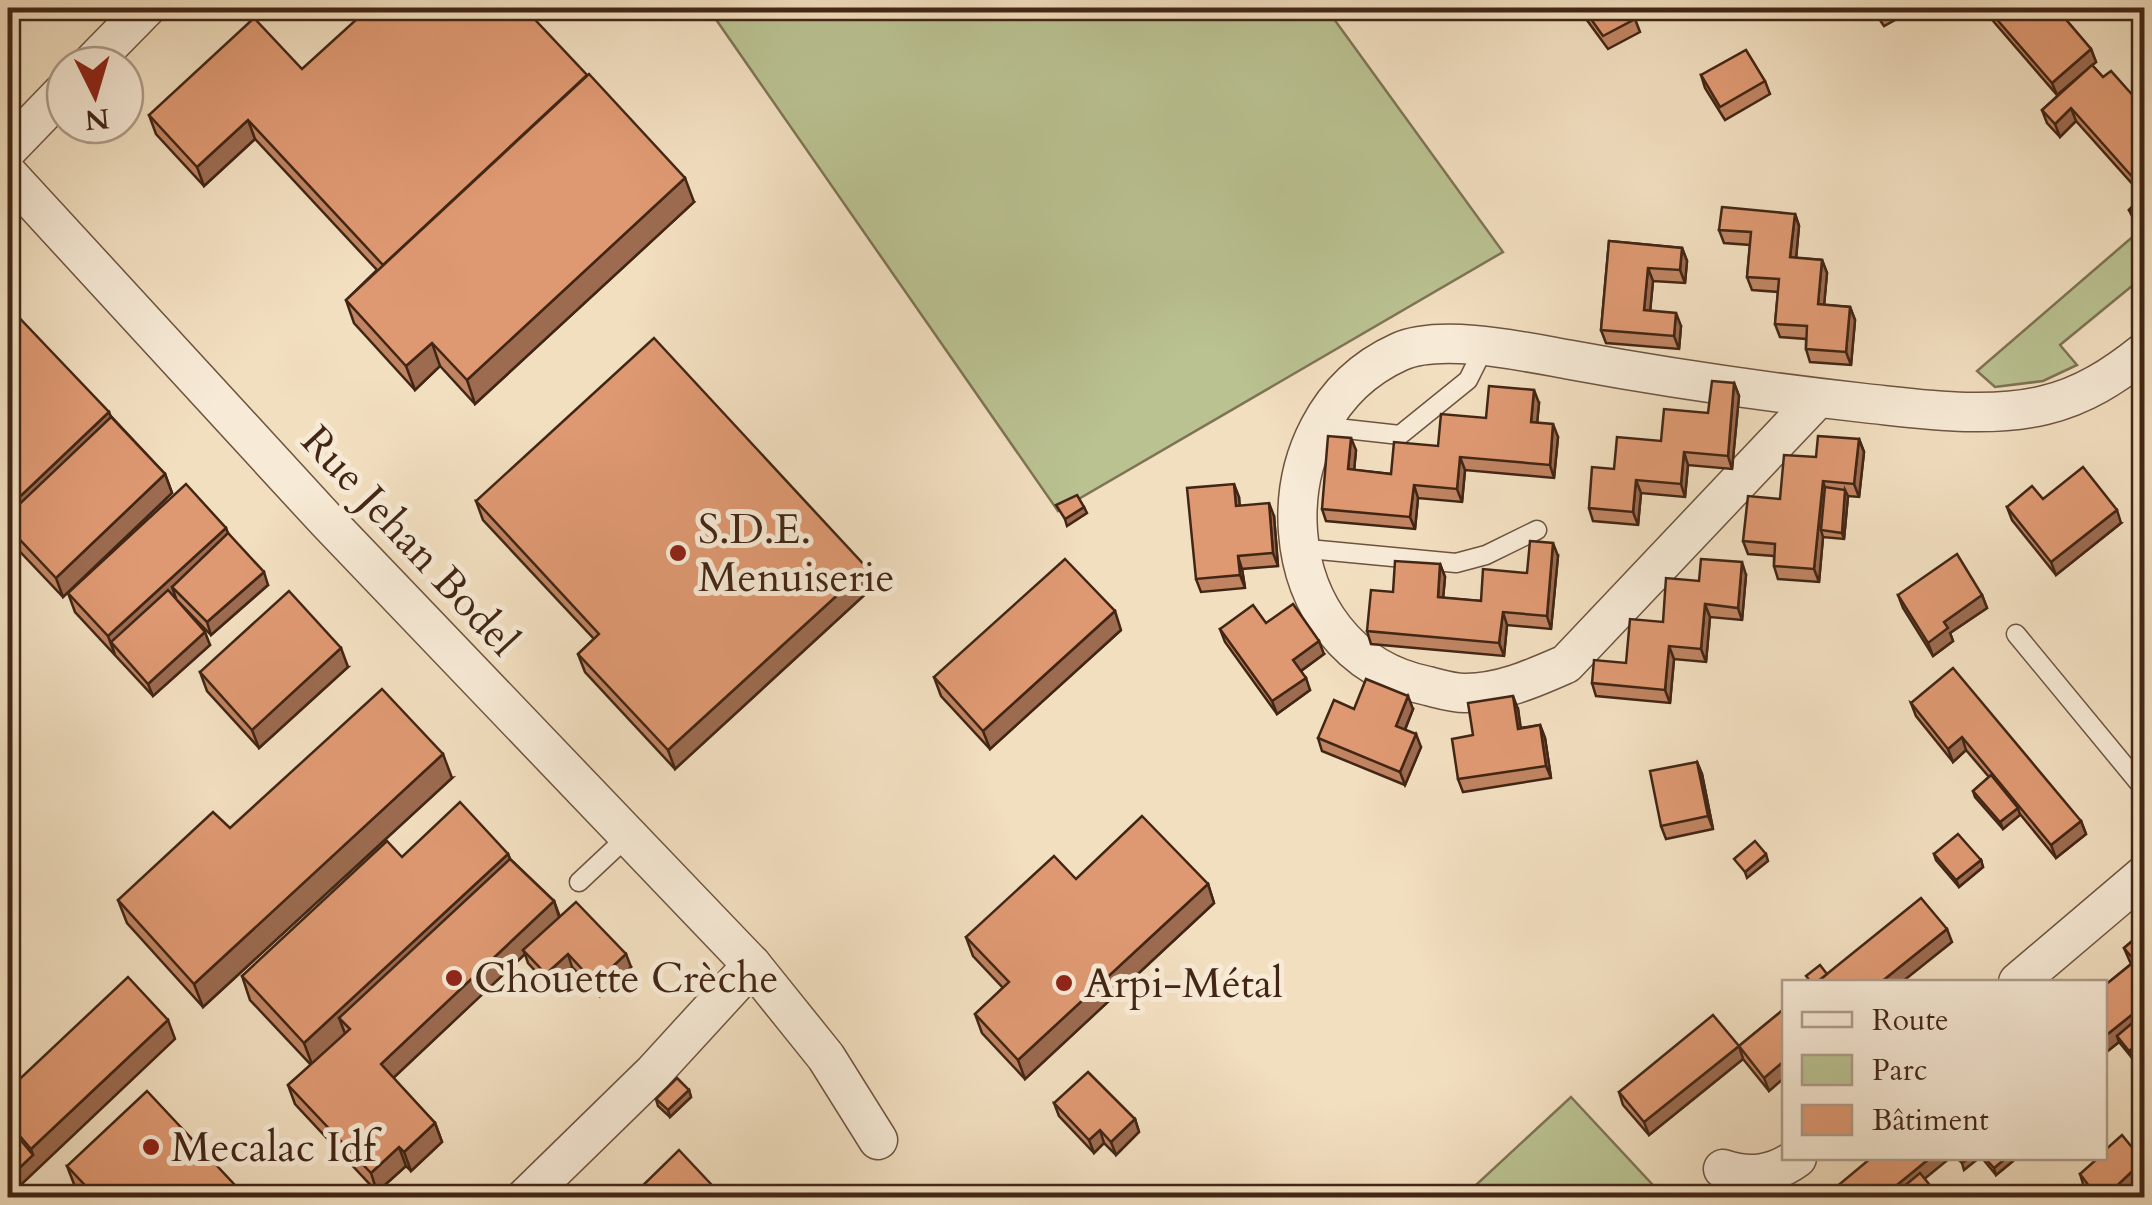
<svg xmlns="http://www.w3.org/2000/svg" width="2152" height="1205" viewBox="0 0 2152 1205" font-family="Cardo,serif">
	<style>
		.green { fill: #bac292; stroke: #7e7454; stroke-width: 2.5 }
		.lines { fill: none; stroke-linecap: round; stroke-linejoin: round }
		.lane-casing { stroke: #6e5440; stroke-width: 21 }
		.street-casing { stroke: #6e5440; stroke-width: 41 }
		.lane { stroke: #f7ead6; stroke-width: 18 }
		.street { stroke: #f7ead6; stroke-width: 38 }
		.wall { fill: #c08462; stroke: #422615; stroke-width: 2.5 }
		.shaded-wall { fill: #9c6b50; stroke: #422615; stroke-width: 2.5 }
		.building { fill: #df9972; stroke: #422615; stroke-width: 2.5 }
		.poi-dot { fill: #8f2418; stroke: #f7ead6; stroke-width: 4 }
		.labels { text-anchor: middle; dominant-baseline: central; stroke-width: 10; stroke-linejoin: round; paint-order: stroke }
		.poi-label { font-size: 42px; fill: #422615; stroke: #f7ead6; text-anchor: start }
		.street-label { font-size: 42px; fill: #422615; stroke: #f7ead6 }
	</style>
	<rect width="100%" height="100%" fill="#f2dfc0"/>
	<filter id="stains"><feTurbulence type="fractalNoise" baseFrequency=".002" numOctaves="4"/><feColorMatrix values="0 0 0 0 .2 0 0 0 0 .09 0 0 0 0 .02 0 0 0 .5 -.17"/></filter>
	<radialGradient id="worn" r=".72"><stop offset=".6" stop-color="#630" stop-opacity="0"/><stop offset="1" stop-color="#630" stop-opacity=".3"/></radialGradient>
	<g class="green">
		<path d="M 708,8 L 1326,8 L 1503,252 L 1058,511 Z"/>
		<path d="M 2144,227 L 2144,287 L 2138,281 L 2060,345 L 2077,365 L 2043,381 L 1995,387 L 1977,371 Z"/>
		<path d="M 1571,1097 L 1664,1197 L 1463,1197 Z"/>
	</g>
	<g class="lines">
		<g class="lane-casing">
			<g id="lane">
				<path d="M 1319,426 L 1400,435 L 1468,380 L 1484,348"/>
				<path d="M 1298,548 L 1456,563 L 1486,555 L 1537,530"/>
				<path d="M 2016,634 L 2144,789"/>
				<path d="M 579,882 L 627,837"/>
			</g>
		</g>
		<g class="street-casing">
			<g id="street">
				<path d="M 90,65 L 146,8"/>
				<path d="M 8,149 L 65,90"/>
				<path d="M 8,174 L 327,521 L 752,965 L 826,1057 L 878,1140"/>
				<path d="M 1818,398 L 1566,664 C 1534,678 1501,693 1465,693 C 1453,693 1440,689 1428,686 C 1266,654 1253,418 1399,352 C 1441,333 1526,352 1571,360 C 1668,378 1766,392 1864,403 C 1922,409 1988,419 2045,405 C 2083,396 2114,376 2144,352"/>
				<path d="M 2018,982 L 2144,875"/>
				<path d="M 1723,1169 C 1750,1178 1774,1175 1797,1158"/>
				<path d="M 525,1198 L 653,1073 L 752,965"/>
			</g>
		</g>
		<use href="#lane" class="lane"/>
		<use href="#street" class="street"/>
	</g>
	<g class="wall">
		<path d="M 1578,8 L 1626,8 L 1635,19 L 1640,32 L 1608,49 Z"/>
		<path d="M 1872,8 L 1917,8 L 1884,26 Z"/>
		<path d="M 1985,8 L 2056,8 L 2091,49 L 2096,62 L 2092,65 L 2103,77 L 2144,108 L 2144,228 L 2132,216 L 2129,210 L 2143,196 L 2076,121 L 2060,137 L 2047,123 L 2042,110 L 2075,80 L 2057,95 L 1988,15 Z"/>
		<path d="M 302,69 L 694,202 L 475,404 L 440,366 L 415,390 L 354,323 L 346,300 L 377,270 L 255,139 L 204,186 L 156,134 L 149,115 Z"/>
		<path d="M 1701,75 L 1765,81 L 1770,94 L 1725,120 L 1705,88 Z"/>
		<path d="M 1795,214 L 1799,226 L 1796,258 L 1822,260 L 1827,273 L 1824,305 L 1850,307 L 1855,320 L 1851,365 L 1810,362 L 1806,349 L 1806,339 L 1780,337 L 1775,324 L 1778,292 L 1752,290 L 1747,277 L 1750,245 L 1724,243 L 1719,230 Z"/>
		<path d="M 1609,241 L 1682,248 L 1687,261 L 1685,283 L 1653,281 L 1650,311 L 1681,326 L 1679,349 L 1606,343 L 1601,330 Z"/>
		<path d="M 8,306 L 165,474 L 172,493 L 63,597 L 8,539 Z"/>
		<path d="M 1734,383 L 1739,396 L 1732,469 L 1688,465 L 1685,497 L 1641,493 L 1638,525 L 1593,521 L 1589,508 L 1614,469 L 1708,413 Z"/>
		<path d="M 1539,403 L 1537,422 L 1558,437 L 1554,478 L 1465,470 L 1462,502 L 1418,498 L 1415,529 L 1326,521 L 1322,509 L 1356,450 L 1354,470 L 1391,474 L 1486,418 Z"/>
		<path d="M 1859,439 L 1864,452 L 1859,497 L 1848,496 L 1844,539 L 1823,537 L 1819,582 L 1778,579 L 1774,566 L 1774,556 L 1748,554 L 1743,541 L 1816,457 Z"/>
		<path d="M 1239,497 L 1239,505 L 1274,516 L 1278,566 L 1242,569 L 1245,588 L 1201,592 L 1196,579 Z"/>
		<path d="M 476,501 L 873,587 L 675,769 L 585,672 L 578,654 L 594,639 L 483,520 Z"/>
		<path d="M 2007,507 L 2121,523 L 2056,575 L 2012,520 Z"/>
		<path d="M 228,533 L 268,585 L 211,635 L 177,600 L 210,645 L 153,696 L 75,612 L 68,593 Z"/>
		<path d="M 1558,556 L 1551,629 L 1507,625 L 1504,656 L 1371,644 L 1367,631 L 1393,592 L 1440,564 L 1445,577 L 1443,598 L 1481,601 Z"/>
		<path d="M 1746,575 L 1742,620 L 1710,617 L 1706,662 L 1674,659 L 1670,703 L 1596,696 L 1592,683 L 1626,663 L 1699,581 Z"/>
		<path d="M 1898,595 L 1982,595 L 1987,608 L 1950,633 L 1953,641 L 1933,656 L 1903,608 Z"/>
		<path d="M 1266,623 L 1324,654 L 1301,671 L 1310,690 L 1277,714 L 1225,642 L 1220,629 Z"/>
		<path d="M 1121,630 L 990,749 L 941,696 L 934,677 Z"/>
		<path d="M 348,667 L 259,748 L 207,691 L 200,672 Z"/>
		<path d="M 1911,703 L 2081,821 L 2086,834 L 2056,858 L 2020,814 L 2003,829 L 1975,797 L 1973,791 L 1989,777 L 1966,750 L 1953,762 L 1916,716 Z"/>
		<path d="M 1354,709 L 1413,709 L 1405,730 L 1421,747 L 1405,785 L 1322,751 L 1318,738 Z"/>
		<path d="M 1518,709 L 1520,728 L 1540,725 L 1545,738 L 1551,778 L 1463,792 L 1458,779 L 1473,735 Z"/>
		<path d="M 1697,762 L 1702,774 L 1713,829 L 1666,839 L 1661,826 Z"/>
		<path d="M 452,778 L 203,1007 L 127,923 L 118,900 L 230,828 Z"/>
		<path d="M 508,854 L 510,859 L 554,901 L 560,917 L 631,967 L 600,996 L 572,967 L 550,987 L 528,963 L 525,954 L 393,1078 L 435,1123 L 442,1142 L 411,1171 L 406,1166 L 377,1192 L 295,1104 L 288,1085 L 311,1065 L 250,1000 L 242,976 L 402,857 Z"/>
		<path d="M 1934,854 L 1981,860 L 1983,867 L 1959,887 L 1936,860 Z"/>
		<path d="M 1076,879 L 1208,884 L 1214,903 L 1025,1079 L 982,1033 L 975,1014 L 1003,988 L 973,956 L 966,937 Z"/>
		<path d="M 2144,931 L 2144,1047 L 2132,1058 L 2119,1042 L 2104,1054 L 2104,986 L 2131,964 L 2124,948 Z"/>
		<path d="M 1784,1009 L 1784,1078 L 1769,1091 L 1743,1059 L 1739,1046 Z"/>
		<path d="M 1743,1059 L 1649,1135 L 1623,1105 L 1619,1092 Z"/>
		<path d="M 689,1090 L 691,1097 L 670,1117 L 658,1106 L 656,1099 Z"/>
		<path d="M 1054,1103 L 1135,1119 L 1139,1132 L 1116,1155 L 1104,1143 L 1094,1153 L 1059,1116 Z"/>
		<path d="M 1982,1158 L 2012,1158 L 2013,1161 L 1996,1175 Z"/>
		<path d="M 2143,1161 L 2144,1177 L 2123,1198 L 2093,1198 L 2084,1187 L 2080,1174 Z"/>
		<path d="M 67,1166 L 247,1198 L 86,1198 L 74,1184 Z"/>
	</g>
	<g class="shaded-wall">
		<path d="M 1368,8 L 1387,8 L 1372,18 Z"/>
		<path d="M 2091,49 L 2096,62 L 2057,95 L 2052,83 Z"/>
		<path d="M 2071,108 L 2076,121 L 2060,137 L 2055,124 Z"/>
		<path d="M 248,120 L 255,139 L 204,186 L 197,167 Z"/>
		<path d="M 685,178 L 694,202 L 475,404 L 467,380 Z"/>
		<path d="M 1795,214 L 1799,226 L 1795,270 L 1790,257 Z"/>
		<path d="M 1682,248 L 1687,261 L 1685,283 L 1680,270 Z"/>
		<path d="M 1822,260 L 1827,273 L 1823,317 L 1818,304 Z"/>
		<path d="M 1648,268 L 1653,281 L 1649,323 L 1644,310 Z"/>
		<path d="M 1850,307 L 1855,320 L 1851,365 L 1846,352 Z"/>
		<path d="M 1676,313 L 1681,326 L 1679,349 L 1674,336 Z"/>
		<path d="M 432,343 L 440,366 L 415,390 L 406,366 Z"/>
		<path d="M 1734,383 L 1739,396 L 1732,469 L 1728,456 Z"/>
		<path d="M 1534,390 L 1539,403 L 1536,435 L 1531,422 Z"/>
		<path d="M 109,412 L 118,436 L 8,527 L 8,508 Z"/>
		<path d="M 1553,424 L 1558,437 L 1554,478 L 1550,465 Z"/>
		<path d="M 1351,438 L 1356,450 L 1353,482 L 1348,469 Z"/>
		<path d="M 1859,439 L 1864,452 L 1859,497 L 1854,484 Z"/>
		<path d="M 1684,452 L 1688,465 L 1685,497 L 1681,484 Z"/>
		<path d="M 1460,457 L 1465,470 L 1462,502 L 1457,489 Z"/>
		<path d="M 165,474 L 172,493 L 63,597 L 56,578 Z"/>
		<path d="M 1636,480 L 1641,493 L 1638,525 L 1633,512 Z"/>
		<path d="M 1823,481 L 1827,494 L 1821,530 L 1823,537 L 1819,582 L 1814,569 Z"/>
		<path d="M 1234,484 L 1239,497 L 1241,518 L 1236,506 Z"/>
		<path d="M 1414,485 L 1418,498 L 1415,529 L 1410,517 Z"/>
		<path d="M 1845,490 L 1848,496 L 1844,539 L 1842,533 Z"/>
		<path d="M 1269,503 L 1274,516 L 1278,566 L 1273,553 Z"/>
		<path d="M 1084,507 L 1087,513 L 1067,526 L 1065,519 Z"/>
		<path d="M 2117,510 L 2121,523 L 2056,575 L 2051,562 Z"/>
		<path d="M 226,528 L 233,546 L 172,587 L 176,598 L 111,642 L 115,655 L 108,636 Z"/>
		<path d="M 1553,543 L 1558,556 L 1551,629 L 1547,616 Z"/>
		<path d="M 1238,556 L 1242,569 L 1245,588 L 1240,575 Z"/>
		<path d="M 1742,562 L 1746,575 L 1742,620 L 1738,608 Z"/>
		<path d="M 1440,564 L 1445,577 L 1442,610 L 1438,597 Z"/>
		<path d="M 867,568 L 873,587 L 675,769 L 668,750 Z"/>
		<path d="M 264,572 L 268,585 L 211,635 L 207,622 Z"/>
		<path d="M 1982,595 L 1987,608 L 1950,633 L 1953,641 L 1933,656 L 1928,643 L 1944,622 Z"/>
		<path d="M 1705,604 L 1710,617 L 1706,662 L 1701,649 Z"/>
		<path d="M 1115,611 L 1121,630 L 990,749 L 983,731 Z"/>
		<path d="M 1503,612 L 1507,625 L 1504,656 L 1499,643 Z"/>
		<path d="M 205,632 L 210,645 L 153,696 L 148,684 Z"/>
		<path d="M 1319,641 L 1324,654 L 1298,673 L 1293,660 Z"/>
		<path d="M 1669,646 L 1674,659 L 1670,703 L 1665,690 Z"/>
		<path d="M 341,648 L 348,667 L 259,748 L 252,730 Z"/>
		<path d="M 1306,678 L 1310,690 L 1277,714 L 1272,701 Z"/>
		<path d="M 1408,696 L 1413,709 L 1401,739 L 1396,726 Z"/>
		<path d="M 1513,696 L 1518,709 L 1523,742 L 1518,729 Z"/>
		<path d="M 1540,725 L 1545,738 L 1551,778 L 1546,766 Z"/>
		<path d="M 1416,734 L 1421,747 L 1405,785 L 1400,772 Z"/>
		<path d="M 1962,737 L 1966,750 L 1953,762 L 1948,749 Z"/>
		<path d="M 443,754 L 452,778 L 203,1007 L 194,984 Z"/>
		<path d="M 1697,762 L 1702,774 L 1713,829 L 1708,816 Z"/>
		<path d="M 2018,808 L 2020,815 L 2003,829 L 2000,822 Z"/>
		<path d="M 2081,821 L 2086,834 L 2056,858 L 2051,845 Z"/>
		<path d="M 508,854 L 517,877 L 339,1018 L 346,1036 L 313,1067 L 304,1043 Z"/>
		<path d="M 1766,854 L 1768,861 L 1747,878 L 1745,872 Z"/>
		<path d="M 1981,860 L 1983,867 L 1959,887 L 1956,880 Z"/>
		<path d="M 1208,884 L 1214,903 L 1025,1079 L 1018,1060 Z"/>
		<path d="M 554,901 L 560,920 L 523,950 L 525,954 L 388,1083 L 381,1064 Z"/>
		<path d="M 1947,929 L 1952,942 L 1902,982 L 1881,982 Z"/>
		<path d="M 568,954 L 572,967 L 550,987 L 546,974 Z"/>
		<path d="M 626,954 L 631,967 L 600,996 L 595,983 Z"/>
		<path d="M 2144,1005 L 2144,1021 L 2117,1036 L 2119,1042 L 2104,1054 L 2104,1037 Z"/>
		<path d="M 168,1020 L 175,1039 L 8,1197 L 8,1179 L 33,1155 L 31,1149 Z"/>
		<path d="M 2144,1039 L 2144,1047 L 2132,1058 L 2129,1051 Z"/>
		<path d="M 1739,1046 L 1743,1059 L 1649,1135 L 1644,1122 Z"/>
		<path d="M 1784,1061 L 1784,1078 L 1769,1091 L 1764,1078 Z"/>
		<path d="M 689,1090 L 691,1097 L 670,1117 L 668,1110 Z"/>
		<path d="M 1135,1119 L 1139,1132 L 1116,1155 L 1111,1142 Z"/>
		<path d="M 435,1123 L 442,1142 L 411,1171 L 404,1152 Z"/>
		<path d="M 1100,1130 L 1104,1143 L 1094,1153 L 1089,1140 Z"/>
		<path d="M 399,1147 L 406,1166 L 377,1192 L 371,1173 Z"/>
		<path d="M 1930,1158 L 1950,1158 L 1901,1198 L 1881,1198 Z"/>
		<path d="M 1969,1158 L 1979,1158 L 1964,1170 L 1962,1163 Z"/>
		<path d="M 2006,1158 L 2012,1158 L 2013,1161 L 1996,1175 L 1994,1168 Z"/>
		<path d="M 2143,1161 L 2144,1177 L 2123,1198 L 2104,1198 Z"/>
	</g>
	<g class="building">
		<path d="M 369,8 L 524,8 L 587,75 L 383,265 L 248,120 L 197,167 L 149,115 L 254,18 L 302,69 Z"/>
		<path d="M 1583,8 L 1626,8 L 1635,19 L 1603,36 Z"/>
		<path d="M 1875,8 L 1890,8 L 1879,14 Z"/>
		<path d="M 1987,8 L 2056,8 L 2091,49 L 2052,83 Z"/>
		<path d="M 1746,50 L 1765,81 L 1720,107 L 1701,75 Z"/>
		<path d="M 2092,65 L 2103,77 L 2111,71 L 2144,108 L 2144,190 L 2071,108 L 2055,124 L 2042,110 Z"/>
		<path d="M 589,74 L 685,178 L 467,380 L 432,343 L 406,366 L 346,300 Z"/>
		<path d="M 2144,195 L 2144,218 L 2141,221 L 2129,210 Z"/>
		<path d="M 1722,207 L 1795,214 L 1790,257 L 1822,260 L 1818,304 L 1850,307 L 1846,352 L 1806,349 L 1807,326 L 1775,324 L 1779,279 L 1747,277 L 1751,232 L 1719,230 Z"/>
		<path d="M 1609,241 L 1682,248 L 1680,270 L 1648,268 L 1644,310 L 1676,313 L 1674,336 L 1601,330 Z"/>
		<path d="M 8,306 L 109,412 L 8,508 Z"/>
		<path d="M 654,338 L 867,568 L 668,750 L 578,654 L 599,634 L 476,501 Z"/>
		<path d="M 1712,381 L 1734,383 L 1728,456 L 1684,452 L 1681,484 L 1636,480 L 1633,512 L 1589,508 L 1592,467 L 1614,469 L 1617,437 L 1661,441 L 1664,409 L 1708,413 Z"/>
		<path d="M 1489,386 L 1534,390 L 1531,422 L 1553,424 L 1550,465 L 1460,457 L 1457,489 L 1414,485 L 1410,517 L 1322,509 L 1328,436 L 1351,438 L 1348,469 L 1391,474 L 1394,442 L 1438,446 L 1441,414 L 1486,418 Z"/>
		<path d="M 111,417 L 165,474 L 56,578 L 8,527 L 8,515 Z"/>
		<path d="M 1818,436 L 1859,439 L 1854,484 L 1823,481 L 1814,569 L 1774,566 L 1775,544 L 1743,541 L 1748,496 L 1780,499 L 1784,455 L 1816,457 Z"/>
		<path d="M 2083,467 L 2117,510 L 2051,562 L 2007,507 L 2032,486 L 2043,499 Z"/>
		<path d="M 186,484 L 226,528 L 108,636 L 68,593 Z"/>
		<path d="M 1234,484 L 1236,506 L 1269,503 L 1273,553 L 1238,556 L 1240,575 L 1196,579 L 1187,488 Z"/>
		<path d="M 1825,487 L 1845,490 L 1842,533 L 1821,530 Z"/>
		<path d="M 1077,495 L 1084,507 L 1065,519 L 1056,505 Z"/>
		<path d="M 228,533 L 264,572 L 207,622 L 172,587 Z"/>
		<path d="M 1530,541 L 1553,543 L 1547,616 L 1503,612 L 1499,643 L 1367,631 L 1371,590 L 1393,592 L 1395,561 L 1440,564 L 1438,597 L 1481,601 L 1483,569 L 1527,573 Z"/>
		<path d="M 1957,554 L 1982,595 L 1944,622 L 1948,628 L 1928,643 L 1898,595 Z"/>
		<path d="M 1065,559 L 1115,611 L 983,731 L 934,677 Z"/>
		<path d="M 1701,559 L 1742,562 L 1738,608 L 1705,604 L 1701,649 L 1669,646 L 1665,690 L 1592,683 L 1594,660 L 1626,663 L 1630,619 L 1663,622 L 1666,578 L 1699,581 Z"/>
		<path d="M 168,590 L 205,632 L 148,684 L 111,642 Z"/>
		<path d="M 289,591 L 341,648 L 252,730 L 200,672 Z"/>
		<path d="M 1293,604 L 1319,641 L 1293,660 L 1306,678 L 1272,701 L 1220,629 L 1253,605 L 1266,623 Z"/>
		<path d="M 1953,668 L 2081,821 L 2051,845 L 1962,737 L 1948,749 L 1911,703 Z"/>
		<path d="M 1366,679 L 1408,696 L 1396,726 L 1416,734 L 1400,772 L 1318,738 L 1334,700 L 1354,709 Z"/>
		<path d="M 382,689 L 443,754 L 194,984 L 118,900 L 213,812 L 230,828 Z"/>
		<path d="M 1513,696 L 1518,729 L 1540,725 L 1546,766 L 1458,779 L 1452,739 L 1473,735 L 1468,703 Z"/>
		<path d="M 1697,762 L 1708,816 L 1661,826 L 1650,771 Z"/>
		<path d="M 1991,775 L 2018,808 L 2000,822 L 1973,791 Z"/>
		<path d="M 460,802 L 508,854 L 304,1043 L 242,976 L 387,841 L 402,857 Z"/>
		<path d="M 1142,816 L 1208,884 L 1018,1060 L 975,1014 L 1009,982 L 966,937 L 1054,856 L 1076,879 Z"/>
		<path d="M 1958,834 L 1981,860 L 1956,880 L 1934,854 Z"/>
		<path d="M 1755,841 L 1766,854 L 1745,872 L 1734,859 Z"/>
		<path d="M 510,859 L 554,901 L 381,1064 L 435,1123 L 404,1152 L 399,1147 L 371,1173 L 288,1085 L 350,1029 L 339,1018 Z"/>
		<path d="M 1921,898 L 1947,929 L 1881,982 L 1817,982 Z"/>
		<path d="M 576,902 L 626,954 L 595,983 L 568,954 L 546,974 L 523,950 Z"/>
		<path d="M 2144,931 L 2144,1005 L 2104,1037 L 2104,986 L 2135,961 L 2124,948 Z"/>
		<path d="M 1820,965 L 1827,974 L 1817,982 L 1811,982 L 1806,976 Z"/>
		<path d="M 128,977 L 168,1020 L 31,1149 L 8,1122 L 8,1090 Z"/>
		<path d="M 1784,1009 L 1784,1061 L 1764,1078 L 1739,1046 Z"/>
		<path d="M 2144,1013 L 2144,1039 L 2129,1051 L 2117,1036 Z"/>
		<path d="M 1713,1015 L 1739,1046 L 1644,1122 L 1619,1092 Z"/>
		<path d="M 1088,1072 L 1135,1119 L 1111,1142 L 1100,1130 L 1089,1140 L 1054,1103 Z"/>
		<path d="M 677,1078 L 689,1090 L 668,1110 L 656,1099 Z"/>
		<path d="M 147,1091 L 247,1198 L 97,1198 L 67,1166 Z"/>
		<path d="M 8,1125 L 33,1155 L 8,1179 Z"/>
		<path d="M 2122,1135 L 2143,1161 L 2104,1198 L 2098,1198 L 2080,1174 L 2098,1158 L 2104,1158 L 2104,1151 Z"/>
		<path d="M 679,1150 L 724,1198 L 630,1198 Z"/>
		<path d="M 1871,1158 L 1930,1158 L 1881,1198 L 1823,1198 Z"/>
		<path d="M 1957,1158 L 1969,1158 L 1962,1163 Z"/>
		<path d="M 1985,1158 L 2006,1158 L 1994,1168 Z"/>
		<path d="M 1920,1173 L 1937,1194 L 1933,1198 L 1890,1198 Z"/>
	</g>
	<g class="poi-dot">
		<circle cx="678" cy="553" r="10"/>
		<circle cx="454" cy="978" r="10"/>
		<circle cx="1064" cy="983" r="10"/>
		<circle cx="151" cy="1147" r="10"/>
	</g>
	<g class="labels">
		<g class="poi-label">
			<text x="698" y="529">S.D.E.<tspan x="698" dy="48">Menuiserie</tspan></text>
			<text x="474" y="978">Chouette Crèche</text>
			<text x="1084" y="983">Arpi-Métal</text>
			<text x="171" y="1147">Mecalac Idf</text>
		</g>
		<g class="street-label">
			<text transform="translate(410 541) rotate(47)">Rue Jehan Bodel</text>
		</g>
	</g>
	<rect width="2152" height="1205" fill="none" stroke="#f2dfc0" stroke-width="40"/>
	<rect x="10" y="10" width="2132" height="1185" fill="none" stroke="#422615" stroke-width="5"/>
	<rect x="20" y="20" width="2112" height="1165" fill="none" stroke="#422615" stroke-width="2.5"/>
	<rect x="1782" y="980" width="325" height="180" fill="#f7ead6" stroke="#af9c89" stroke-width="2.5"/>
	<rect x="1802" y="1012" width="50" height="15" fill="#f7ead6" stroke="#af9c89" stroke-width="2.5"/>
	<text x="1872" y="1030" font-size="30" fill="#422615">Route</text>
	<rect x="1802" y="1055" width="50" height="30" fill="#bac292" stroke="#af9c89" stroke-width="2.5"/>
	<text x="1872" y="1080" font-size="30" fill="#422615">Parc</text>
	<rect x="1802" y="1105" width="50" height="30" fill="#df9972" stroke="#af9c89" stroke-width="2.5"/>
	<text x="1872" y="1130" font-size="30" fill="#422615">Bâtiment</text>
	<g transform="translate(95 95) rotate(175)"><circle r="48" fill="#f7ead6" stroke="#af9c89" stroke-width="2.5"/>
	<path d="M0-8L18 38L0 25L-18 38Z" fill="#8f2418"/>
	<text y="-15" font-size="28" font-weight="bold" text-anchor="middle" fill="#422615">N</text>
	</g>
	<rect width="100%" height="100%" filter="url(#stains)"/>
	<rect width="100%" height="100%" fill="url(#worn)"/>
</svg>
